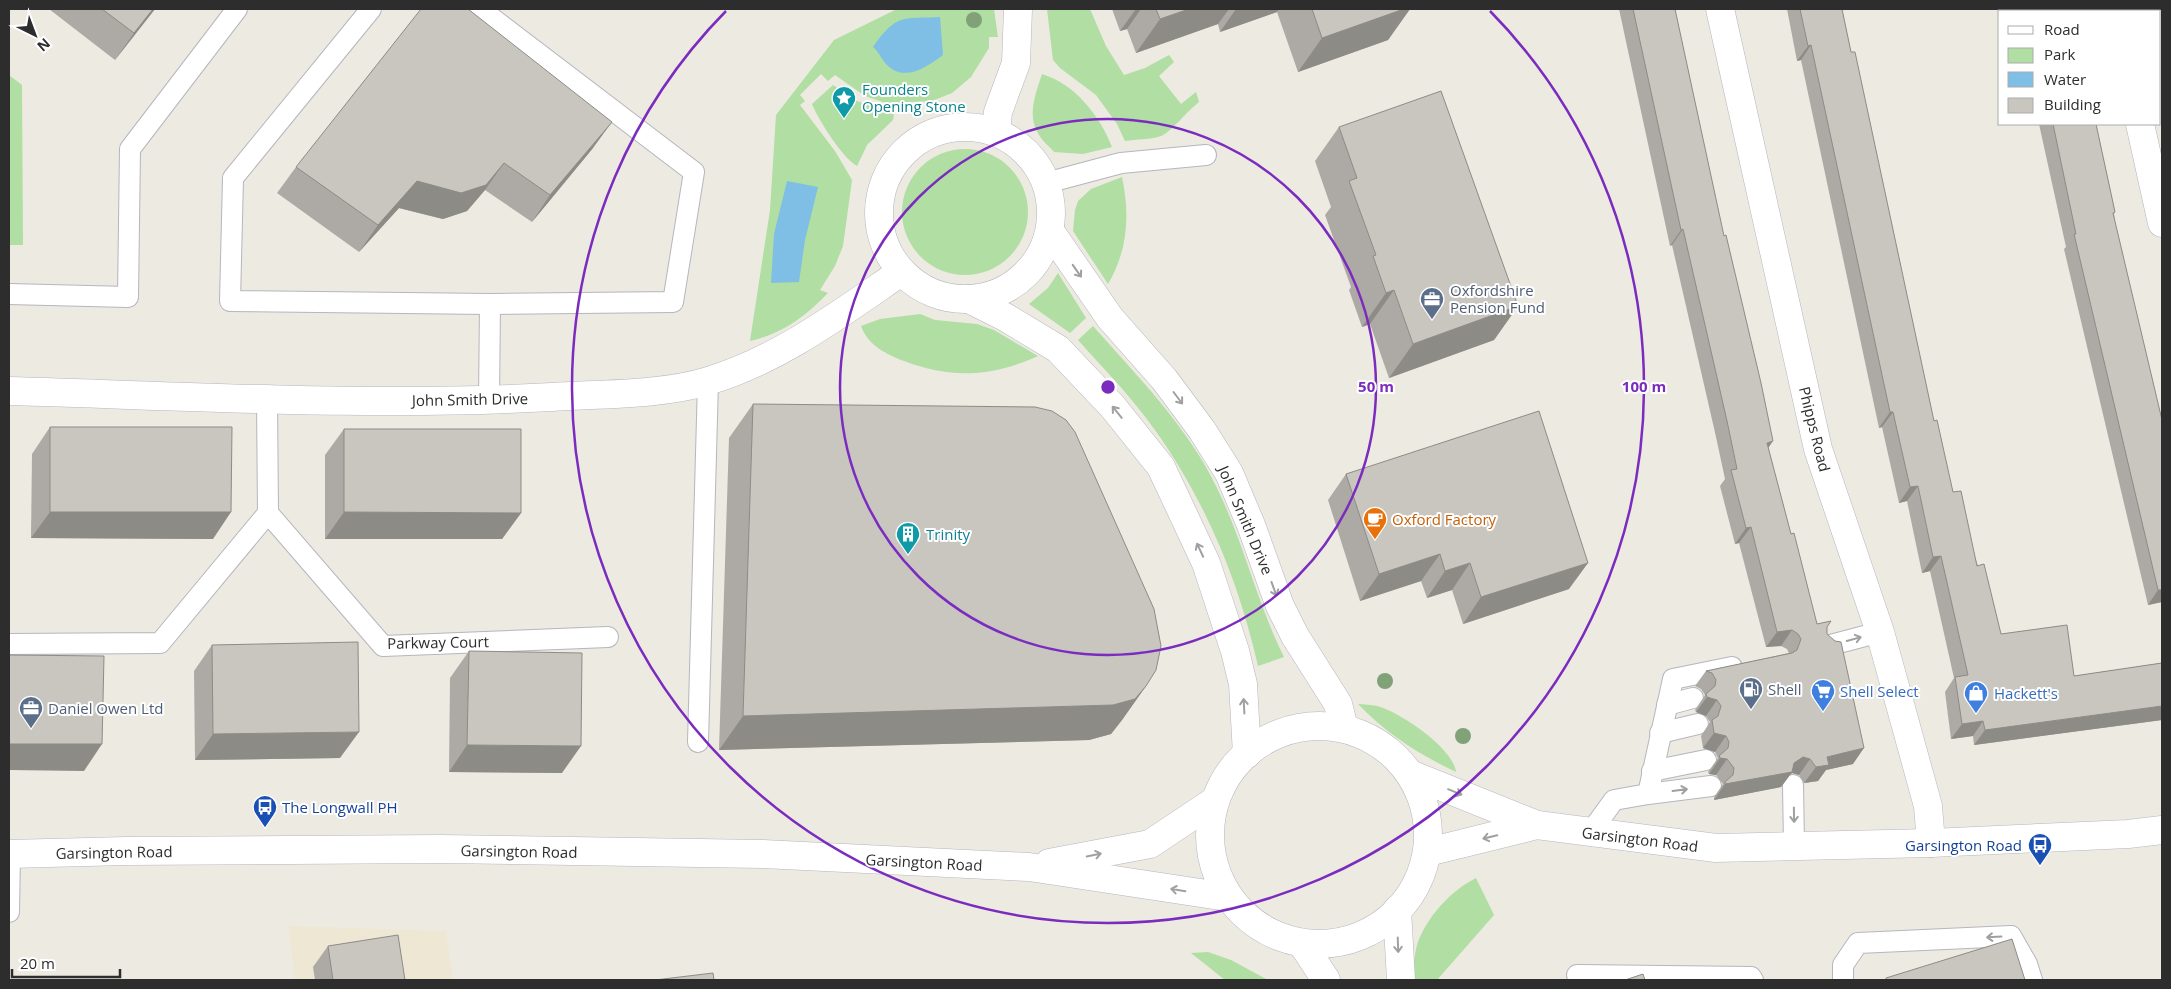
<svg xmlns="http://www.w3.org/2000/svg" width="2171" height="989" viewBox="0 0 2171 989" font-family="'Open Sans',sans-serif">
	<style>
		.education { fill: #ede7d3 }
		.green { fill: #b0dea3 }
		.water { fill: #7fbee5 }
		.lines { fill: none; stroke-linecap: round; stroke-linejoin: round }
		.service-casing { stroke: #b5b6bf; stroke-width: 22 }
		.minor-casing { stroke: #b5b6bf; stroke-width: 29 }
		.secondary-casing { stroke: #b5b6bf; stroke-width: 29 }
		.service { stroke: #fff; stroke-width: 20 }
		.minor { stroke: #fff; stroke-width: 28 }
		.secondary { stroke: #fff; stroke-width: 28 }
		.tree { fill: #81a178 }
		.wall { fill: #adaaa5 }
		.shaded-wall { fill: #8d8b86 }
		.building { fill: #c9c6c0; stroke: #8d8b86 }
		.oneway { stroke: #a0a0a0 }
		.ring { fill: none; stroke: #7b2cbf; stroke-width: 2.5 }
		.labels { text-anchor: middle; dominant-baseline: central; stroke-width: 4; stroke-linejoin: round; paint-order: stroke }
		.culture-label { font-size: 15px; fill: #0d838f; stroke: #fff; text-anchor: start }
		.service-label { font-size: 15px; fill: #4e5e75; stroke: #fff; text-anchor: start }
		.street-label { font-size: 15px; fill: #2d2d2d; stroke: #fff }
		.food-label { font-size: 15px; fill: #c56008; stroke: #fff; text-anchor: start }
		.shop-label { font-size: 15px; fill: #366cbe; stroke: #fff; text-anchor: start }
		.transit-label { font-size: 15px; fill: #164399; stroke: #fff; text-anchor: start }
		.centre { fill: #7b2cbf; stroke: #fff; stroke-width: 2.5 }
		.ring-label { font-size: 15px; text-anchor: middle; font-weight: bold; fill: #7b2cbf; stroke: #fff; stroke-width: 4; stroke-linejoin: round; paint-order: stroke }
	</style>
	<rect width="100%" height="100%" fill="#edeae1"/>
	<path class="education" d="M 288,926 L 446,931 L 453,980 L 295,980 Z"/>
	<g class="green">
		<path d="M 897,9 L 994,9 L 998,37 L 989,37 L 989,48 L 971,77 L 952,93 L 932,101 L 886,103 L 865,96 L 835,75 L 828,81 L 821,74 L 800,95 L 805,101 L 800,105 L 835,151 L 852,180 L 843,246 L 835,266 L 820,290 L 828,293 C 806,316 782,334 750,341 L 770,210 L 776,115 L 834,40 Z"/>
		<path d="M 1047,9 L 1090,9 L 1106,46 L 1124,75 L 1145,68 L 1169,55 L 1174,62 L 1159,76 L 1181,104 L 1196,92 L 1199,102 C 1188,110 1170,133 1161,136 C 1150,140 1136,139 1125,141 L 1117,124 L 1096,95 L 1060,68 L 1053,60 Z"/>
		<path d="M 1042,74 C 1075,84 1100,116 1112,147 L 1083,154 L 1054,152 C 1049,146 1041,140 1038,133 C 1027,114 1036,93 1042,74 Z"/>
		<path d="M 9,75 L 22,85 L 23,245 L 9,245 Z"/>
		<path d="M 833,85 L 857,101 L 894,114 L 893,120 L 867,145 L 857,166 C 842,157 819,121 812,104 Z"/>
		<circle cx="965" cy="212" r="63"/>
		<path d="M 1122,177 C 1130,215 1128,250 1108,284 L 1073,231 L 1075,210 L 1078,201 L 1091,189 Z"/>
		<path d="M 1058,273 L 1086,318 L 1070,333 L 1029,304 L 1048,288 Z"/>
		<path d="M 920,314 L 935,320 L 977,324 L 994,330 L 1038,356 C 991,377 952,379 904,361 C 885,354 868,345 861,326 L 880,319 Z"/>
		<path d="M 1093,326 C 1138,377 1188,427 1217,488 C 1244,543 1257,603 1284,657 L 1258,666 C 1238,577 1201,490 1146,418 C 1125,390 1101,366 1078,340 Z"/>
		<path d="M 1358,704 C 1364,704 1371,705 1377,706 C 1400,712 1453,748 1456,772 C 1418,754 1387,734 1358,704 Z"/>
		<path d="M 1476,878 L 1494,915 L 1437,980 L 1412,980 C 1414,967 1414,949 1420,937 C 1431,913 1452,890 1476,878 Z"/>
		<path d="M 1208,952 L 1231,960 L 1268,980 L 1225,980 L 1191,953 Z"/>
	</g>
	<g class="water">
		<path d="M 940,17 L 943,55 C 928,66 905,83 887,65 C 882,60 879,52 873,47 C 897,13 902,19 940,17 Z"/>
		<path d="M 787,181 L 818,187 L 805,240 L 799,282 L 771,283 L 774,234 Z"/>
	</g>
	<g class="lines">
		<g class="service-casing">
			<g id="service">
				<path d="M 371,9 L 233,178 L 230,301 L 490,304 L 673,302 L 694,172 L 480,9"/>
				<path d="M 1046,183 L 1121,163 L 1206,155"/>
				<path d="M 9,294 L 128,297 L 130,149 L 237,9"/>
				<path d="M 489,401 L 490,304"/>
				<path d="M 268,513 L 383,646 L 608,637"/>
				<path d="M 9,644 L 160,643 L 268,513 L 267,399"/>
				<path d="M 1827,646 L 1880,632"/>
				<path d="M 1667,705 L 1693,698"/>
				<path d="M 1660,733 L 1698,724"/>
				<path d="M 698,742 L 708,382"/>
				<path d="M 1652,771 L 1706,760"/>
				<path d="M 1793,785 L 1794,846"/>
				<path d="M 1648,794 L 1673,679 L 1732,667"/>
				<path d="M 1590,833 L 1614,800 L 1648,794 L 1711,786"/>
				<path d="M 9,912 L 10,854"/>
				<path d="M 1577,975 L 1751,977 L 1753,980"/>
				<path d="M 1843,980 L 1843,965 L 1858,943 L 2011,936 L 2027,964 L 2032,980"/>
			</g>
		</g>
		<g class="minor-casing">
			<g id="minor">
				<path d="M 1720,9 L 1818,449 L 1880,632 L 1928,806 L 1931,843"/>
				<path d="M 2114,9 L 2114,11"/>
				<path d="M 2140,124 L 2162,223"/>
				<circle cx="965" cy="213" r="86"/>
				<path d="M 996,132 L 998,112 L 1016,63 L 1018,9"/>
				<path d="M 1050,231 L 1110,318 L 1164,379 L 1202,430 L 1229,473 L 1251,525 L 1280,606 L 1295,636 L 1338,704 L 1344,728"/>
				<path d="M 969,299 L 1005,317 L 1058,349 L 1113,407 L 1161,467 L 1206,563 L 1235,651 L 1243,684 L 1247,754"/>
				<path d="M 9,391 C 189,396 372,407 552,397 C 599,394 663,395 708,381 C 779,360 841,313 901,272"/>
				<path d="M 1397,910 L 1401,980"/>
				<path d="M 1303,945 L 1326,980"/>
			</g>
		</g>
		<g class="secondary-casing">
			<g id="secondary">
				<circle cx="1319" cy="835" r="109"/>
				<path d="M 1410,774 L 1537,825 L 1716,848 L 1931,843 L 2128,834 L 2162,830"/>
				<path d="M 1428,852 L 1537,825"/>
				<path d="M 9,854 L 126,851 L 440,849 L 763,854 L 1029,867 L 1227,897"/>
				<path d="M 1049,863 L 1150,844 L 1213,802"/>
			</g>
		</g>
		<use href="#service" class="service"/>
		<use href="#minor" class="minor"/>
		<use href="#secondary" class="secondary"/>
	</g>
	<g class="tree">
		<circle cx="974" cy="20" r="8"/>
		<circle cx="1385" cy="681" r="8"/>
		<circle cx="1463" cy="736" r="8"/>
	</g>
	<g class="wall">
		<path d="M 49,9 L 155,9 L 115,60 Z"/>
		<path d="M 1112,9 L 1410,9 L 1388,40 L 1298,72 L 1277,12 L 1220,32 L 1218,24 L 1136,53 L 1127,29 L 1120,31 Z"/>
		<path d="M 1619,9 L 1675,9 L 1768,448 L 1791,534 L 1817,624 L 1827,627 L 1827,634 L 1853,764 L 1826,770 L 1818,781 L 1804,783 L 1799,775 L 1792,773 L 1790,775 L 1781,787 L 1714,800 L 1714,797 L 1723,784 L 1716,775 L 1709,774 L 1708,772 L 1718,758 L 1715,752 L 1703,748 L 1701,736 L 1710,722 L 1706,716 L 1696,712 L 1695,710 L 1705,695 L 1701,689 L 1695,686 L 1706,671 L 1789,653 L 1787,649 L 1781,646 L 1766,647 L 1739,543 L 1735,544 L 1720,486 L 1725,479 L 1716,437 L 1672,245 L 1670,246 Z"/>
		<path d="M 1787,9 L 1842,9 L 1851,52 L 1934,421 L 1953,492 L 2001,634 L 2074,676 L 2162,663 L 2162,720 L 1974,745 L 1973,736 L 1951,739 L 1945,692 L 1954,678 L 1930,571 L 1922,573 L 1907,501 L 1899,503 L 1882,427 L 1879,428 L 1801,60 L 1797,61 Z"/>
		<path d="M 2013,9 L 2071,9 L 2071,11 L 2014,11 Z"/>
		<path d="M 2039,124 L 2096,124 L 2115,212 L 2114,214 L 2162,602 L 2148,605 L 2064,249 L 2066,247 Z"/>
		<path d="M 1339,127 L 1518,306 L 1494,340 L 1389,378 L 1370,324 L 1362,327 L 1349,290 L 1351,287 L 1325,215 L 1331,207 L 1315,161 Z"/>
		<path d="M 593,148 L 532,222 L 485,190 L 467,211 L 443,219 L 399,208 L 359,252 L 277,193 L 296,167 Z"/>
		<path d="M 753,404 L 1146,686 L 1122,720 L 1111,734 L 1089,740 L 719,750 L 729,438 Z"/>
		<path d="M 50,427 L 213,539 L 31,538 L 32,454 Z"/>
		<path d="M 344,429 L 521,513 L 502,539 L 325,539 L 325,455 Z"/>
		<path d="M 1346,474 L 1569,589 L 1463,624 L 1452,590 L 1427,598 L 1421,581 L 1360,601 L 1328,500 Z"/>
		<path d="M 212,645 L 340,758 L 195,760 L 194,671 Z"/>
		<path d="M 469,651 L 562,773 L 449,772 L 450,678 Z"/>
		<path d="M 328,946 L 405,980 L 315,980 L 313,967 Z"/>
	</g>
	<g class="shaded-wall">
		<path d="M 153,9 L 155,9 L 115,60 L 134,33 Z"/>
		<path d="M 1136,9 L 1141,9 L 1127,29 L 1120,31 Z"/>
		<path d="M 1189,9 L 1229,9 L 1218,24 L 1136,53 L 1160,19 Z"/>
		<path d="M 1236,9 L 1279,9 L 1277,12 L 1220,32 Z"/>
		<path d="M 1404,9 L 1410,9 L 1388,40 L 1298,72 L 1322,38 Z"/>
		<path d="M 1811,45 L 1801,60 L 1797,61 L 1808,46 Z"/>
		<path d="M 612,122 L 593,148 L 532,222 L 550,195 Z"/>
		<path d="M 504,163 L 485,190 L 467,211 L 443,219 L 399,208 L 359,252 L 378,225 L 417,181 Z"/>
		<path d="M 1683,229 L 1672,245 L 1670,246 L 1681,230 Z"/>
		<path d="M 1394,290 L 1370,324 L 1362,327 L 1386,293 Z"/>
		<path d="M 1518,306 L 1494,340 L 1389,378 L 1413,344 Z"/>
		<path d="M 1890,412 L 1893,412 L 1882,427 L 1879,428 Z"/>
		<path d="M 1773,441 L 1762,457 L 1767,443 Z"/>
		<path d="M 1918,486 L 1907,501 L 1899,503 L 1910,487 Z"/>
		<path d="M 50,512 L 231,512 L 213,539 L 31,538 Z"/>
		<path d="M 344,512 L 521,513 L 502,539 L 325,539 Z"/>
		<path d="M 1751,527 L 1739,543 L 1735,544 L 1746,528 Z"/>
		<path d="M 1440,554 L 1421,581 L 1360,601 L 1379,574 Z"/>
		<path d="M 1941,556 L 1930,571 L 1922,573 L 1933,557 Z"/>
		<path d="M 1470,563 L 1452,590 L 1427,598 L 1445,571 Z"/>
		<path d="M 1588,563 L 1569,589 L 1463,624 L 1481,597 Z"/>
		<path d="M 2158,590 L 2162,590 L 2162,602 L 2148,605 Z"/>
		<path d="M 1792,630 L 1781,646 L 1766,647 L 1777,632 Z"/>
		<path d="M 1146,686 L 1122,720 L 1111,734 L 1089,740 L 719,750 L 743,716 Z"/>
		<path d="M 1707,697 L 1717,700 L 1706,716 L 1696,712 Z"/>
		<path d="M 2162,706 L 2162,720 L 1974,745 L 1985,730 Z"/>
		<path d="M 1983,721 L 1973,736 L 1951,739 L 1962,724 Z"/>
		<path d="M 359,732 L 340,758 L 195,760 L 213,734 Z"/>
		<path d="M 1714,733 L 1726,736 L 1715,752 L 1703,748 Z"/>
		<path d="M 9,744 L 102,744 L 84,771 L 9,770 Z"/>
		<path d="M 467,745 L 581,746 L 562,773 L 449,772 Z"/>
		<path d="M 1864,748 L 1853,764 L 1826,770 L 1818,781 L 1804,783 L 1816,767 L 1827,757 Z"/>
		<path d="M 1803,757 L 1810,759 L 1799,775 L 1792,773 L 1790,775 L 1781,787 L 1714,800 L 1725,784 L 1794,763 Z"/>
		<path d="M 1720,758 L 1727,759 L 1716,775 L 1709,774 Z"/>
	</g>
	<g class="building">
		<path d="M 102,9 L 153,9 L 134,33 Z"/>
		<path d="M 421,9 L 468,9 L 612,122 L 550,195 L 504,163 L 486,185 L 461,193 L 417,181 L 378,225 L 296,167 Z"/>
		<path d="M 1156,9 L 1189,9 L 1160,19 Z"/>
		<path d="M 1312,9 L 1404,9 L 1322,38 Z"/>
		<path d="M 1633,9 L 1675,9 L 1724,236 L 1726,235 L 1761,383 L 1773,441 L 1767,443 L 1791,534 L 1794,533 L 1817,624 L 1831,621 L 1827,627 L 1827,634 L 1835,641 L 1841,642 L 1864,748 L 1827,757 L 1829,765 L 1816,767 L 1810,759 L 1803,757 L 1794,763 L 1792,772 L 1725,784 L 1725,782 L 1733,775 L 1734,768 L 1727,759 L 1720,758 L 1719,756 L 1728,748 L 1729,742 L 1726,736 L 1714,733 L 1712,720 L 1718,716 L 1721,706 L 1717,700 L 1707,697 L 1706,694 L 1715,686 L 1716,680 L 1712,673 L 1706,671 L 1792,653 L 1797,650 L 1801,639 L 1798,634 L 1792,630 L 1777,632 L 1751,527 L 1746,528 L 1731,470 L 1737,469 L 1727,421 L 1683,229 L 1681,230 Z"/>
		<path d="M 1800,9 L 1842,9 L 1851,52 L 1855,52 L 1934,421 L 1937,420 L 1953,492 L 1961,491 L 1977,566 L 1984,564 L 2001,634 L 2067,625 L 2074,676 L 2162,663 L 2162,706 L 1985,730 L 1983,721 L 1962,724 L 1955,677 L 1968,675 L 1941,556 L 1933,557 L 1918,486 L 1910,487 L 1893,412 L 1890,412 L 1811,45 L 1808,46 Z"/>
		<path d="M 2027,9 L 2071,9 L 2071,11 L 2028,11 Z"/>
		<path d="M 1441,91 L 1518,306 L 1413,344 L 1394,290 L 1386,293 L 1373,256 L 1376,255 L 1349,181 L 1357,178 L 1339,127 Z"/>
		<path d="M 2053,124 L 2096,124 L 2115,212 L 2113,213 L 2162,420 L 2162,590 L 2158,590 L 2074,234 L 2076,234 Z"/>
		<path d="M 753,404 L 1035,407 L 1052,411 L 1066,420 L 1075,432 L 1154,609 L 1161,646 L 1156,670 L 1146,686 L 1135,699 L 1113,705 L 743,716 Z"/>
		<path d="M 1539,411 L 1588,563 L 1481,597 L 1470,563 L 1445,571 L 1440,554 L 1379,574 L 1346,474 Z"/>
		<path d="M 50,427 L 232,427 L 231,512 L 50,512 Z"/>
		<path d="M 344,429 L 521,429 L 521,513 L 344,512 Z"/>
		<path d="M 358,642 L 359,732 L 213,734 L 212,645 Z"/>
		<path d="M 469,651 L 582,653 L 581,746 L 467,745 Z"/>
		<path d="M 9,655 L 104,656 L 102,744 L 9,744 Z"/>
		<path d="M 398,935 L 405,980 L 333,980 L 328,946 Z"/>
		<path d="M 2012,939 L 2025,980 L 1886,980 L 1886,978 Z"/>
		<path d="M 713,973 L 714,980 L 655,980 Z"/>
		<path d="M 1643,974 L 1645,980 L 1625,980 Z"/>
	</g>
	<defs><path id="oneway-shaft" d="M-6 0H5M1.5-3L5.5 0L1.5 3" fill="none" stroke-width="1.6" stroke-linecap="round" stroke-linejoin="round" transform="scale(1.25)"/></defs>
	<g class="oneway">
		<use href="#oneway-shaft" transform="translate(1077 271) rotate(55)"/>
		<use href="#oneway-shaft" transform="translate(1178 398) rotate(53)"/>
		<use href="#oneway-shaft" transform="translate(1117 412) rotate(-129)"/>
		<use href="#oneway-shaft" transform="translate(1200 550) rotate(-115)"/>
		<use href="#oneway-shaft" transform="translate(1274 589) rotate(70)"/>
		<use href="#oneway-shaft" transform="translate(1854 639) rotate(-15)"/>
		<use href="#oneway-shaft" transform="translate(1244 706) rotate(-93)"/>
		<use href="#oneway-shaft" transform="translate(1680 790) rotate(-7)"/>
		<use href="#oneway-shaft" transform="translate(1455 792) rotate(22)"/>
		<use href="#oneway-shaft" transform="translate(1794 815) rotate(89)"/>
		<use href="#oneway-shaft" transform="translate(1490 837) rotate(166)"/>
		<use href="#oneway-shaft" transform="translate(1094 855) rotate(-11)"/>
		<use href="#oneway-shaft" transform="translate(1178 890) rotate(-171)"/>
		<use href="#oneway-shaft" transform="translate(1994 937) rotate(177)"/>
		<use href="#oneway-shaft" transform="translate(1398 945) rotate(88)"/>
	</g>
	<g class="ring">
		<circle cx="1108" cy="387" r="268"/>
		<path d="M1490 11A536 536 0 1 1 726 11"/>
	</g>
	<defs>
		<g id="sight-pin" transform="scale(1.25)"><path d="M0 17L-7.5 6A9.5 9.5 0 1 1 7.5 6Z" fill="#0f9aa8" stroke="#fff"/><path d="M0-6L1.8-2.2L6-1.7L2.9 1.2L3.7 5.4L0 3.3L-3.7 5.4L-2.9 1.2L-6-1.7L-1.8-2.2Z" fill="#fff"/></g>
		<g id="office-pin" transform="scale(1.25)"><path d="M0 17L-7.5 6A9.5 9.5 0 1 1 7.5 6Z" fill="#5c6f8a" stroke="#fff"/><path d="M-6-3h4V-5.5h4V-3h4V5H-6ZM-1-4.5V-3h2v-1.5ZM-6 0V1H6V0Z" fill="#fff"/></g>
		<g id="cafe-pin" transform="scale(1.25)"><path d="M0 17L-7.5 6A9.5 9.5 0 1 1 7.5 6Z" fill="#e8710a" stroke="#fff"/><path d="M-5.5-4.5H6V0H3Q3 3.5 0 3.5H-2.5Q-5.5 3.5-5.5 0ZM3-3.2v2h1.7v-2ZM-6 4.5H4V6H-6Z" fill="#fff"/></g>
		<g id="building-pin" transform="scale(1.25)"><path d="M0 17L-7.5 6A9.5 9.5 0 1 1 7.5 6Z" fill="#0f9aa8" stroke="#fff"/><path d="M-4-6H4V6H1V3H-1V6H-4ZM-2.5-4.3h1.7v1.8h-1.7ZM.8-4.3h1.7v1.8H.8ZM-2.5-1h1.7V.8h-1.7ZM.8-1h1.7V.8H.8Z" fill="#fff"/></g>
		<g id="fuel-pin" transform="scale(1.25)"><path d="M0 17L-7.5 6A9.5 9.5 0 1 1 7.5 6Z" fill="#5c6f8a" stroke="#fff"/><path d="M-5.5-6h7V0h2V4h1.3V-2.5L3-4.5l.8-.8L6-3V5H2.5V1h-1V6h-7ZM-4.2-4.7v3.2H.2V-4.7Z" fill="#fff"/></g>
		<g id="supermarket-pin" transform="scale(1.25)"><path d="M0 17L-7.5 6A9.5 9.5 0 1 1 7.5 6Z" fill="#3f7fe0" stroke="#fff"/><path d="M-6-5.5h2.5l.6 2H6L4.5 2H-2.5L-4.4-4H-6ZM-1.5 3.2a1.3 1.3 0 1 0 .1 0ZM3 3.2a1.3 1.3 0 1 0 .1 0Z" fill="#fff"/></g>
		<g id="shop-pin" transform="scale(1.25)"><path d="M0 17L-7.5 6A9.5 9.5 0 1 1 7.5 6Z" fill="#3f7fe0" stroke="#fff"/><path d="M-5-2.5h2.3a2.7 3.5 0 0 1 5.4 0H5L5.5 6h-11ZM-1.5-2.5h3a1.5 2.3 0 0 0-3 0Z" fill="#fff"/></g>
		<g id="bus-pin" transform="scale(1.25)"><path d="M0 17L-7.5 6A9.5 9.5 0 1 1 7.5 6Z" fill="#1a4fb4" stroke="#fff"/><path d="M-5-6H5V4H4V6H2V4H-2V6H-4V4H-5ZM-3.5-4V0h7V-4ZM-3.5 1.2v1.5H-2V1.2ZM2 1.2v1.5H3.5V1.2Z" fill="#fff"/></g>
	</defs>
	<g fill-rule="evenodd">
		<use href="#sight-pin" x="844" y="98"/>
		<use href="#office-pin" x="1432" y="299"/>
		<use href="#cafe-pin" x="1375" y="519"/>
		<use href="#building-pin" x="908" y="534"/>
		<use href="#fuel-pin" x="1751" y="689"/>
		<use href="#supermarket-pin" x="1823" y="691"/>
		<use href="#shop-pin" x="1976" y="693"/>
		<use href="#office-pin" x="31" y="708"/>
		<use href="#bus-pin" x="265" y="807"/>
		<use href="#bus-pin" x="2040" y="845"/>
	</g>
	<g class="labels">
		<g class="culture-label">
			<text x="862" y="89">Founders<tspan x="862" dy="17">Opening Stone</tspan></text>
			<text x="926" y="534">Trinity</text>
		</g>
		<g class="service-label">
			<text x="1450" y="290">Oxfordshire<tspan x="1450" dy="17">Pension Fund</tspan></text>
			<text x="1768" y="689">Shell</text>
			<text x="48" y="708">Daniel Owen Ltd</text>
		</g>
		<g class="street-label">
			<text transform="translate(470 399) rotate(-1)">John Smith Drive</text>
			<text transform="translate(1815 429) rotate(76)">Phipps Road</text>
			<text transform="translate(1246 520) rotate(67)">John Smith Drive</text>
			<text transform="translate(438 642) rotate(-1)">Parkway Court</text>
			<text transform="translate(1640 839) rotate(7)">Garsington Road</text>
			<text transform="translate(519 851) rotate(1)">Garsington Road</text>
			<text transform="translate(114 852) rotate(-1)">Garsington Road</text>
			<text transform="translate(924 862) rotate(3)">Garsington Road</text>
		</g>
		<g class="food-label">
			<text x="1392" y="519">Oxford Factory</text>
		</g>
		<g class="shop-label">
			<text x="1840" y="691">Shell Select</text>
			<text x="1994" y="693">Hackett's</text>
		</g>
		<g class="transit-label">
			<text x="282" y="807">The Longwall PH</text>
			<text x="2022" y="845" text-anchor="end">Garsington Road</text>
		</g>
	</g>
	<circle cx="1108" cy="387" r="8" class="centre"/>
	<g class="ring-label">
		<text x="1376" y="392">50 m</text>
		<text x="1644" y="392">100 m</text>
	</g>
	<rect width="2171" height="989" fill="none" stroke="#2d2d2d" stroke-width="20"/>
	<rect x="1998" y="10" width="162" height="115" fill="#ffffff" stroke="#ababab"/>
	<rect x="2008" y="26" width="25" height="8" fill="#ffffff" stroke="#ababab"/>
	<text x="2044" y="35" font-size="15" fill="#2d2d2d">Road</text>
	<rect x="2008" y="48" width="25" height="15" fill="#b0dea3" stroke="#ababab"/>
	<text x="2044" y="60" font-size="15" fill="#2d2d2d">Park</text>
	<rect x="2008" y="72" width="25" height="15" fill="#7fbee5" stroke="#ababab"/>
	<text x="2044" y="85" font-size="15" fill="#2d2d2d">Water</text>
	<rect x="2008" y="98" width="25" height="15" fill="#c9c6c0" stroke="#ababab"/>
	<text x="2044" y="110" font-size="15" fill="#2d2d2d">Building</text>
	<g transform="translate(35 35) rotate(138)" stroke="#ffffff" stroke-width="4" paint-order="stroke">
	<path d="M0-4L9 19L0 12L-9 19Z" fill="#2d2d2d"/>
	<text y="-8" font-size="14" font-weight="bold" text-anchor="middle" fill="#2d2d2d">N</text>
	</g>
	<path d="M12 969v8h108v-8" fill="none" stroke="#2d2d2d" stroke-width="2.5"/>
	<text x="20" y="969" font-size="15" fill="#2d2d2d" stroke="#ffffff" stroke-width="4" paint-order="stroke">20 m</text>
</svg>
